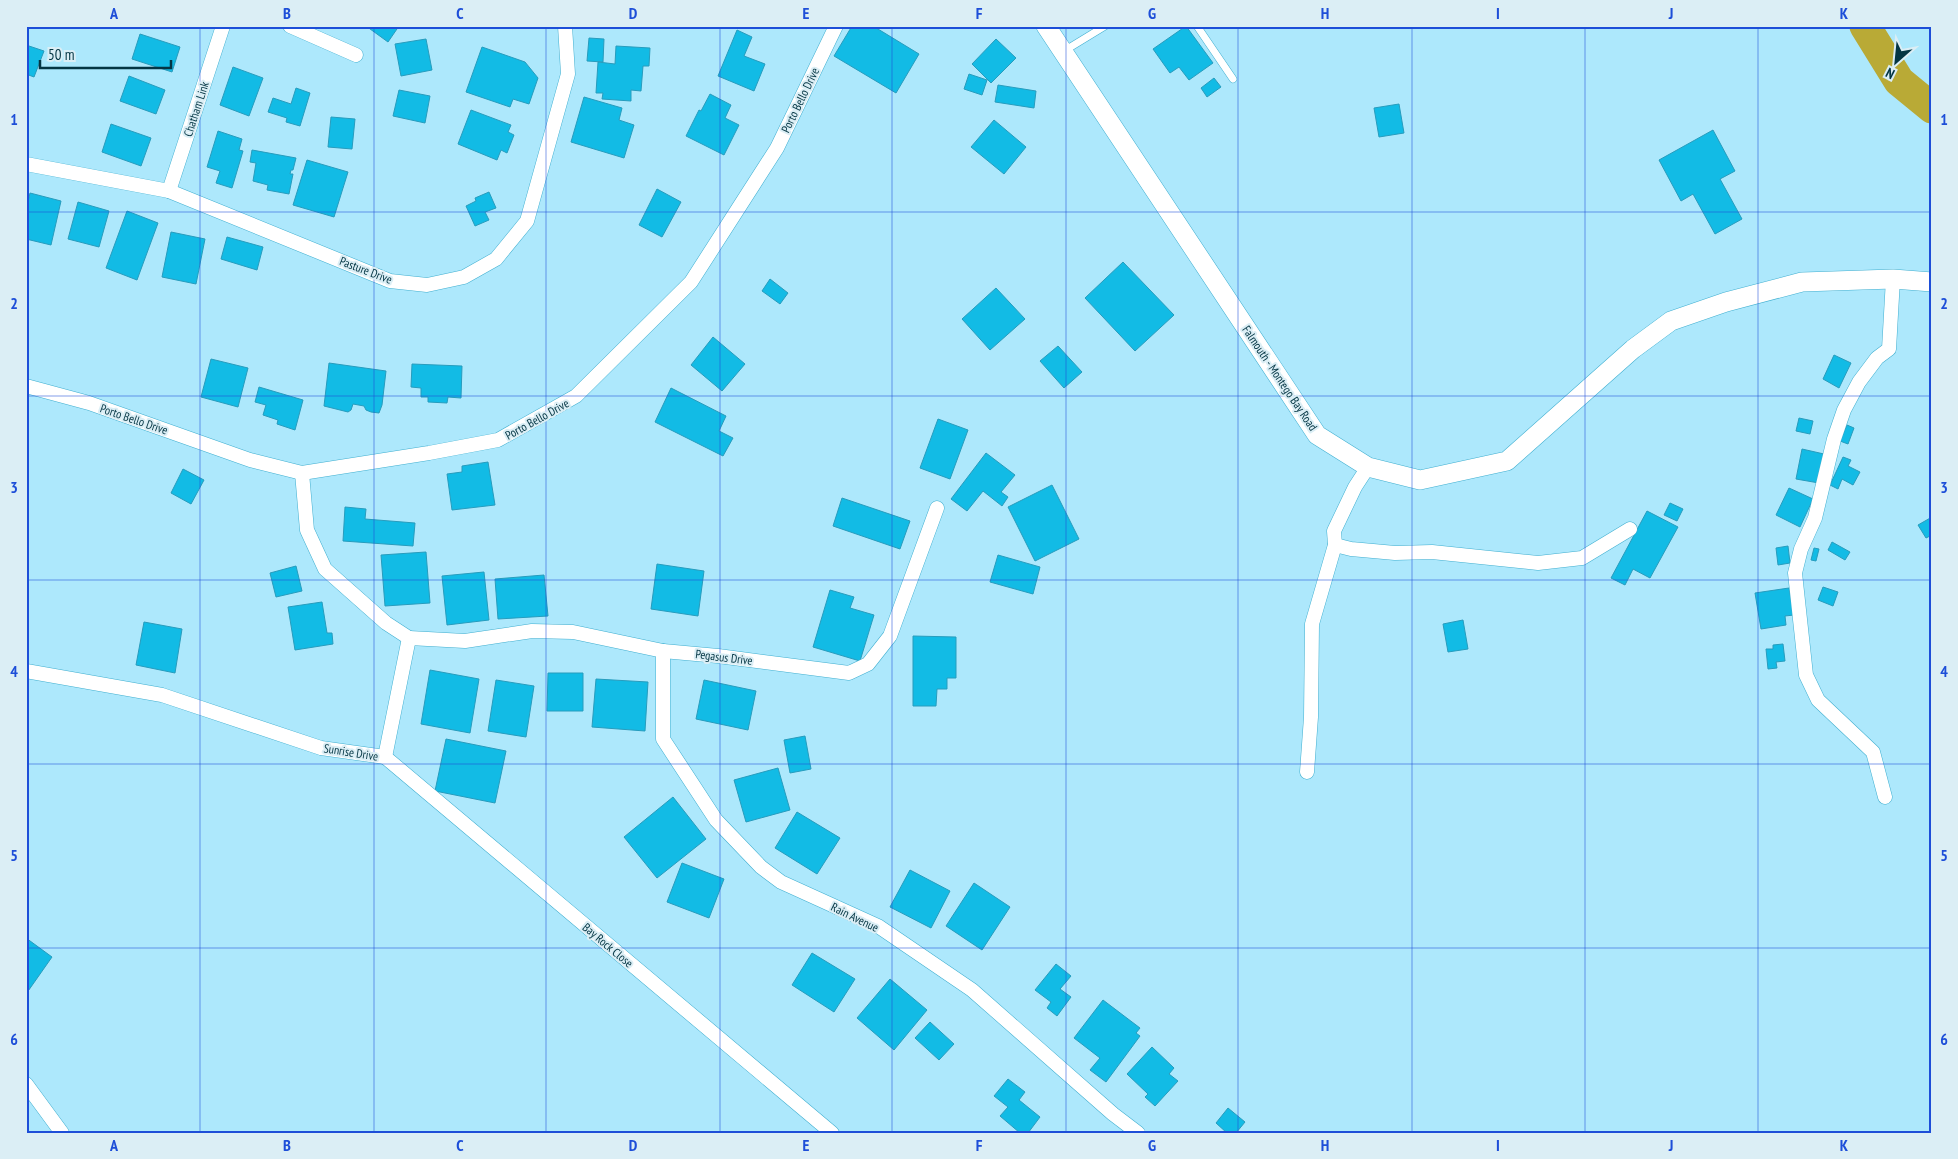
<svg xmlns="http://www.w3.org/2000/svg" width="1958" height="1159" viewBox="0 0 1958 1159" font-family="'PT Sans Narrow',sans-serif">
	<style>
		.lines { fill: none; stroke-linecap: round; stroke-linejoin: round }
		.river { stroke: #b9aa36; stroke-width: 31 }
		.building { fill: #12bbe5; stroke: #279cbd }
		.service-casing { stroke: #40afd0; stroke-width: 8 }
		.minor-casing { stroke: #40afd0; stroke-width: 15 }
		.secondary-casing { stroke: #40afd0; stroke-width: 20 }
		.service { stroke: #fff; stroke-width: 7 }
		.minor { stroke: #fff; stroke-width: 14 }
		.secondary { stroke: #fff; stroke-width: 19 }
		.grid { fill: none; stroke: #1d4ed8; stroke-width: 1; stroke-opacity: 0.55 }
		.labels { text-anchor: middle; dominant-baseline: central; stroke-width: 4; stroke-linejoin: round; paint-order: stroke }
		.street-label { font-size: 12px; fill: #033543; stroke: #dbeef5 }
		.neatline { fill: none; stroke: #1d4ed8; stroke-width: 2 }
		.grid-label { font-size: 16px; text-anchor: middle; font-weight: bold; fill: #1d4ed8 }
	</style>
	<rect width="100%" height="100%" fill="#ade8fc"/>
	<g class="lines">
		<path class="river" d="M 1865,26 L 1899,81 L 1932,108"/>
	</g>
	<g class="building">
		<path d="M 366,26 L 399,26 L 388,42 Z"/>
		<path d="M 852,26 L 873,26 L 919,54 L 896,93 L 834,56 Z"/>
		<path d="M 1186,26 L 1213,63 L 1189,80 L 1179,67 L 1170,73 L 1153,49 Z"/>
		<path d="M 737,30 L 752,37 L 744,56 L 765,64 L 754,91 L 718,76 Z"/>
		<path d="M 140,34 L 180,47 L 172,72 L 132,59 Z"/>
		<path d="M 589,38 L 604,39 L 603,62 L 587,61 Z"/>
		<path d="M 426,39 L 432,70 L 401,76 L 395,44 Z"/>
		<path d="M 996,39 L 1016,58 L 991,83 L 972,64 Z"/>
		<path d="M 26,45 L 44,51 L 34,77 L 26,74 Z"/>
		<path d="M 616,46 L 650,48 L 649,66 L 643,66 L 641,91 L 631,90 L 631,101 L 602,99 L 603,93 L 596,93 L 598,62 L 615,64 Z"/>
		<path d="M 482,47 L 525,62 L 538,78 L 529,104 L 513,99 L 510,107 L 466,92 Z"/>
		<path d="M 233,67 L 263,78 L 249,116 L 220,105 Z"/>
		<path d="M 969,74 L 987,80 L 982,95 L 964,89 Z"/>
		<path d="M 129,76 L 165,90 L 156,114 L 120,101 Z"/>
		<path d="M 1214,78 L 1221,87 L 1207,97 L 1201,88 Z"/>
		<path d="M 998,85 L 1036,91 L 1034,108 L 995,102 Z"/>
		<path d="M 296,88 L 310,93 L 300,126 L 286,122 L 287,118 L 268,112 L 273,98 L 291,104 Z"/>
		<path d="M 399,90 L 430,96 L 425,123 L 393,116 Z"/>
		<path d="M 710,94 L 731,105 L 725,118 L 739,125 L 724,155 L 686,136 L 699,110 L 701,111 Z"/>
		<path d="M 584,97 L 622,108 L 619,120 L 634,125 L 624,158 L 571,142 Z"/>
		<path d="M 1399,104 L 1404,133 L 1379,137 L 1374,108 Z"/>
		<path d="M 471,110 L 511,125 L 508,132 L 514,135 L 507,153 L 501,150 L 497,160 L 458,144 Z"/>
		<path d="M 331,117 L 355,119 L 352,149 L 328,147 Z"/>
		<path d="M 994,120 L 1026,147 L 1004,174 L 971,147 Z"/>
		<path d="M 111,124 L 151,138 L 141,166 L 102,152 Z"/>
		<path d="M 1713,130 L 1735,171 L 1720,179 L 1742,219 L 1715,234 L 1693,194 L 1681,201 L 1659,160 Z"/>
		<path d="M 218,131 L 242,139 L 239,150 L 243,151 L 232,188 L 216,183 L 220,171 L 207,167 Z"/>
		<path d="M 252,150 L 296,158 L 293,170 L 291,170 L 290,174 L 293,174 L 289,194 L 267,190 L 268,185 L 253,181 L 256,163 L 250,162 Z"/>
		<path d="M 307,160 L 348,172 L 334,217 L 293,205 Z"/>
		<path d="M 657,189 L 681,202 L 662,237 L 639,225 Z"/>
		<path d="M 489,192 L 496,208 L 485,212 L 489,220 L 475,226 L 466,206 L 476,201 L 475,198 Z"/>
		<path d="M 30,193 L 61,201 L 51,245 L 26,239 L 26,210 Z"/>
		<path d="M 78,202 L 109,211 L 99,247 L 68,239 Z"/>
		<path d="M 127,211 L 158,223 L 137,280 L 106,268 Z"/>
		<path d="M 171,232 L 205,239 L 196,284 L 162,277 Z"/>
		<path d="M 227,237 L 263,247 L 257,270 L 221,259 Z"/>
		<path d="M 1123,262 L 1174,315 L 1135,351 L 1085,298 Z"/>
		<path d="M 770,279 L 788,293 L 780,304 L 762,291 Z"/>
		<path d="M 996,288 L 1025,319 L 990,350 L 962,319 Z"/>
		<path d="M 713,337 L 745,364 L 722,391 L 691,365 Z"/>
		<path d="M 1058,346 L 1082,372 L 1064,388 L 1040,361 Z"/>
		<path d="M 1834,355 L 1851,363 L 1839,388 L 1823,379 Z"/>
		<path d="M 211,359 L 248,368 L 238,407 L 201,397 Z"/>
		<path d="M 329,363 L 386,371 L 382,405 L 379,413 L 371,412 L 366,410 L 364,406 L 353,404 L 351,410 L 348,412 L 324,406 Z"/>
		<path d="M 412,364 L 462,366 L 461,398 L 448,397 L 447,403 L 428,402 L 428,397 L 421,397 L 421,388 L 411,387 Z"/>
		<path d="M 259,387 L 303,400 L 295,430 L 277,424 L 278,420 L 263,415 L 266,405 L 255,402 Z"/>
		<path d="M 671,388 L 726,416 L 719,431 L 733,438 L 723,456 L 655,422 Z"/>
		<path d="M 1799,418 L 1813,421 L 1810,434 L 1796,431 Z"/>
		<path d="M 938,419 L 968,430 L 950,479 L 920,468 Z"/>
		<path d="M 1847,425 L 1854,428 L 1848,444 L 1840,441 Z"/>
		<path d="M 1802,449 L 1824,454 L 1819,483 L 1796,479 Z"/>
		<path d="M 986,453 L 1015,475 L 1001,492 L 1008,497 L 1002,506 L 983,491 L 967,511 L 951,499 Z"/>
		<path d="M 1843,457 L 1851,460 L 1848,466 L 1860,472 L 1853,485 L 1842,479 L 1838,489 L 1830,485 Z"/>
		<path d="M 488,462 L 495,505 L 452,510 L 447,474 L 462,472 L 462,466 Z"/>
		<path d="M 183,469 L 204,480 L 191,504 L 171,493 Z"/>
		<path d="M 1052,485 L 1079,539 L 1035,561 L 1008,507 Z"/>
		<path d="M 1789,488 L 1813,499 L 1800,527 L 1776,515 Z"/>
		<path d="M 842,498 L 910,521 L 900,549 L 833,526 Z"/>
		<path d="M 1670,503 L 1683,509 L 1677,521 L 1664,515 Z"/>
		<path d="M 345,507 L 366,509 L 365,519 L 415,523 L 413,546 L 343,541 Z"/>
		<path d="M 1647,511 L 1678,527 L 1650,578 L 1633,569 L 1625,585 L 1611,578 Z"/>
		<path d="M 1932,517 L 1932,535 L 1926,538 L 1918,525 Z"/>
		<path d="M 1832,542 L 1850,552 L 1845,560 L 1828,550 Z"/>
		<path d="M 1788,546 L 1790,563 L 1778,565 L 1776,548 Z"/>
		<path d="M 1814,548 L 1819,549 L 1816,561 L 1811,560 Z"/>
		<path d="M 426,552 L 430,603 L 385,606 L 381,555 Z"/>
		<path d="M 998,555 L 1040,567 L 1033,594 L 990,582 Z"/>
		<path d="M 657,564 L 704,571 L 698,616 L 651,609 Z"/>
		<path d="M 296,566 L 302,591 L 276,597 L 270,573 Z"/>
		<path d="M 484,572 L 489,620 L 447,625 L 442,576 Z"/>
		<path d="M 544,575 L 548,616 L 498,619 L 495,579 Z"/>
		<path d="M 1823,587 L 1838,592 L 1833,606 L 1818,600 Z"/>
		<path d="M 1789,588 L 1794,615 L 1785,616 L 1786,625 L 1761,629 L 1755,593 Z"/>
		<path d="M 830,590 L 854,597 L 850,608 L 874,615 L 860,661 L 813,647 Z"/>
		<path d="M 322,602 L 327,633 L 332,633 L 333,644 L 295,650 L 288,607 Z"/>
		<path d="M 1463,620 L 1468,649 L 1448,652 L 1443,624 Z"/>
		<path d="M 144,622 L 182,629 L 175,673 L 136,665 Z"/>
		<path d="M 913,636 L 956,637 L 956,678 L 947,678 L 947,689 L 937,689 L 936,706 L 913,706 Z"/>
		<path d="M 1783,644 L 1785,661 L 1776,662 L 1777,668 L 1768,669 L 1766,649 L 1773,649 L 1773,645 Z"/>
		<path d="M 430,670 L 479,679 L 470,733 L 421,724 Z"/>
		<path d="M 548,673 L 583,673 L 583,711 L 547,711 Z"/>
		<path d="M 596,679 L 648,682 L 645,731 L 592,727 Z"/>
		<path d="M 496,680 L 534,686 L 526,737 L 488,731 Z"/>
		<path d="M 704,680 L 756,691 L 748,730 L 696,719 Z"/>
		<path d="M 805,736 L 811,769 L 790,773 L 784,740 Z"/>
		<path d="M 446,739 L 506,751 L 495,803 L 435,791 Z"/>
		<path d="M 778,768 L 790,810 L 746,822 L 734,780 Z"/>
		<path d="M 673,797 L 706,839 L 657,878 L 624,837 Z"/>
		<path d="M 797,812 L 840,838 L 817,874 L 775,848 Z"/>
		<path d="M 682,863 L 724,879 L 709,918 L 667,902 Z"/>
		<path d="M 910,870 L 950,891 L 931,928 L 890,907 Z"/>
		<path d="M 974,883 L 1010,907 L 982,950 L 946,926 Z"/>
		<path d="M 26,938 L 52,957 L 26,994 Z"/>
		<path d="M 812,953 L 855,979 L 834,1012 L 792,985 Z"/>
		<path d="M 1056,964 L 1071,976 L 1060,989 L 1071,997 L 1057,1016 L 1047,1008 L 1051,1002 L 1035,990 Z"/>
		<path d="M 890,979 L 927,1010 L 894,1050 L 857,1018 Z"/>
		<path d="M 1103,1000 L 1140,1028 L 1136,1033 L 1140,1036 L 1106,1082 L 1090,1070 L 1100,1058 L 1074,1038 Z"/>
		<path d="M 930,1022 L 954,1044 L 939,1060 L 915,1038 Z"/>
		<path d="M 1152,1047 L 1174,1068 L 1169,1074 L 1178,1081 L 1155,1106 L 1145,1097 L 1148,1094 L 1127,1074 Z"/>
		<path d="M 1008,1079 L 1025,1092 L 1019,1100 L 1040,1117 L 1028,1133 L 1020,1133 L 1000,1116 L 1008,1107 L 994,1096 Z"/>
		<path d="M 1228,1108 L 1245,1122 L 1236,1133 L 1227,1133 L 1216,1123 Z"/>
	</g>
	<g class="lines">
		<g class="service-casing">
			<g id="service">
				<path d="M 1197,26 L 1233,79"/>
				<path d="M 1064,51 L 1105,26"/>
			</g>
		</g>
		<g class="minor-casing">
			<g id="minor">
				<path d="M 290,26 L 356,55"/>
				<path d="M 26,164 L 169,191 L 390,281 L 427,285 L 464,277 L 496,259 L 527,221 L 568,74 L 565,26"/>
				<path d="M 169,191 L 223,26"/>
				<path d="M 26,386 L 89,403 L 250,460 L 302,473 L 429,453 L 498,440 L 576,396 L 691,282 L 777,148 L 836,26"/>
				<path d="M 1368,467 L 1355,487 L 1334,531 L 1335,545 L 1351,549 L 1395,553 L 1432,552 L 1538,563 L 1582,558 L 1630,529"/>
				<path d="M 302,473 L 307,530 L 325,569 L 386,623 L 409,638"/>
				<path d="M 409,638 L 465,641 L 532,631 L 573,632 L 663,651 L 718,656 L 849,673 L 868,664 L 890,636 L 937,508"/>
				<path d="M 663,651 L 663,739 L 716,820 L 761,867 L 781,882 L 878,926 L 972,990 L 1113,1114 L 1138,1133"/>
				<path d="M 26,671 L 162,695 L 321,748 L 385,757"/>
				<path d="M 385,757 L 832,1133"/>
				<path d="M 385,757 L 409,638"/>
				<path d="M 1307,772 L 1311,717 L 1312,624 L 1335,545"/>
				<path d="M 1885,797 L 1873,752 L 1818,700 L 1806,675 L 1795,573 L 1801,549 L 1815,518 L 1834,439 L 1844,410 L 1859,382 L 1877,358 L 1889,349 L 1893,279"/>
				<path d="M 26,1084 L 62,1133"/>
			</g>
		</g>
		<g class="secondary-casing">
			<path id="secondary" d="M 1046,26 L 1317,435 L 1368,467 L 1420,480 L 1507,461 L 1633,349 L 1671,321 L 1726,302 L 1802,282 L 1893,279 L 1932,282"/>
		</g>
		<use href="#service" class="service"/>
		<use href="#minor" class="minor"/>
		<use href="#secondary" class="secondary"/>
	</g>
	<path class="grid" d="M 200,26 L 200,1133M 374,26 L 374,1133M 546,26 L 546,1133M 720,26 L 720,1133M 892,26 L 892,1133M 1066,26 L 1066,1133M 1238,26 L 1238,1133M 1412,26 L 1412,1133M 1585,26 L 1585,1133M 1758,26 L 1758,1133M 26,212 L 1932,212M 26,396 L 1932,396M 26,580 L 1932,580M 26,764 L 1932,764M 26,948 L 1932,948"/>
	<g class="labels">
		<g class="street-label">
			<text transform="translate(800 100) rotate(-64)">Porto Bello Drive</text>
			<text transform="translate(196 109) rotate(-72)">Chatham Link</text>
			<text transform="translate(366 270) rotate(21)">Pasture Drive</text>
			<text transform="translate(1280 378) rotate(56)">Falmouth - Montego Bay Road</text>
			<text transform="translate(134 419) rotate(19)">Porto Bello Drive</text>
			<text transform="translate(537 419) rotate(-29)">Porto Bello Drive</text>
			<text transform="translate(724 657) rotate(7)">Pegasus Drive</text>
			<text transform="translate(351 752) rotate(9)">Sunrise Drive</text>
			<text transform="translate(855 917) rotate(26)">Rain Avenue</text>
			<text transform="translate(608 945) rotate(40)">Bay Rock Close</text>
		</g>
	</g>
	<rect width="1958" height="1159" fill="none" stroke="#dbeef5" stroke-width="55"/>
	<g transform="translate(1896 62) rotate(207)" stroke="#dbeef5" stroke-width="4" paint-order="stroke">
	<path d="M0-4L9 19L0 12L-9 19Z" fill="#033543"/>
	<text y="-8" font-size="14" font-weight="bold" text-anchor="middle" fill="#033543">N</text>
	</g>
	<path d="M40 60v8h131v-8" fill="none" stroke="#033543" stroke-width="2.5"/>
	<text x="48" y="60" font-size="15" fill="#033543" stroke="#dbeef5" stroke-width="4" paint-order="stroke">50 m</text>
	<rect x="28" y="28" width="1902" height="1104" class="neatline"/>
	<g class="grid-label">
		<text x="114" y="19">A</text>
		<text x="287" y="19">B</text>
		<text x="460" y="19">C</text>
		<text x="633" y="19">D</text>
		<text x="806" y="19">E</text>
		<text x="979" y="19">F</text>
		<text x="1152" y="19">G</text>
		<text x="1325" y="19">H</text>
		<text x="1498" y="19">I</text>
		<text x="1671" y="19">J</text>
		<text x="1844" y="19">K</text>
		<text x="14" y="125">1</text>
		<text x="1944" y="125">1</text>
		<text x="14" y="309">2</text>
		<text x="1944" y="309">2</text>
		<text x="14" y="493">3</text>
		<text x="1944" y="493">3</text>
		<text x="14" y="677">4</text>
		<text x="1944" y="677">4</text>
		<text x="14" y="861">5</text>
		<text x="1944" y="861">5</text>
		<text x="14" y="1045">6</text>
		<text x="1944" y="1045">6</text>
		<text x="114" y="1151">A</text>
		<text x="287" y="1151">B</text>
		<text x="460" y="1151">C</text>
		<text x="633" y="1151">D</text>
		<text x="806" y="1151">E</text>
		<text x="979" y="1151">F</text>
		<text x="1152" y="1151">G</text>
		<text x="1325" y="1151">H</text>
		<text x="1498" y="1151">I</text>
		<text x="1671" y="1151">J</text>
		<text x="1844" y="1151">K</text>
	</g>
</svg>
